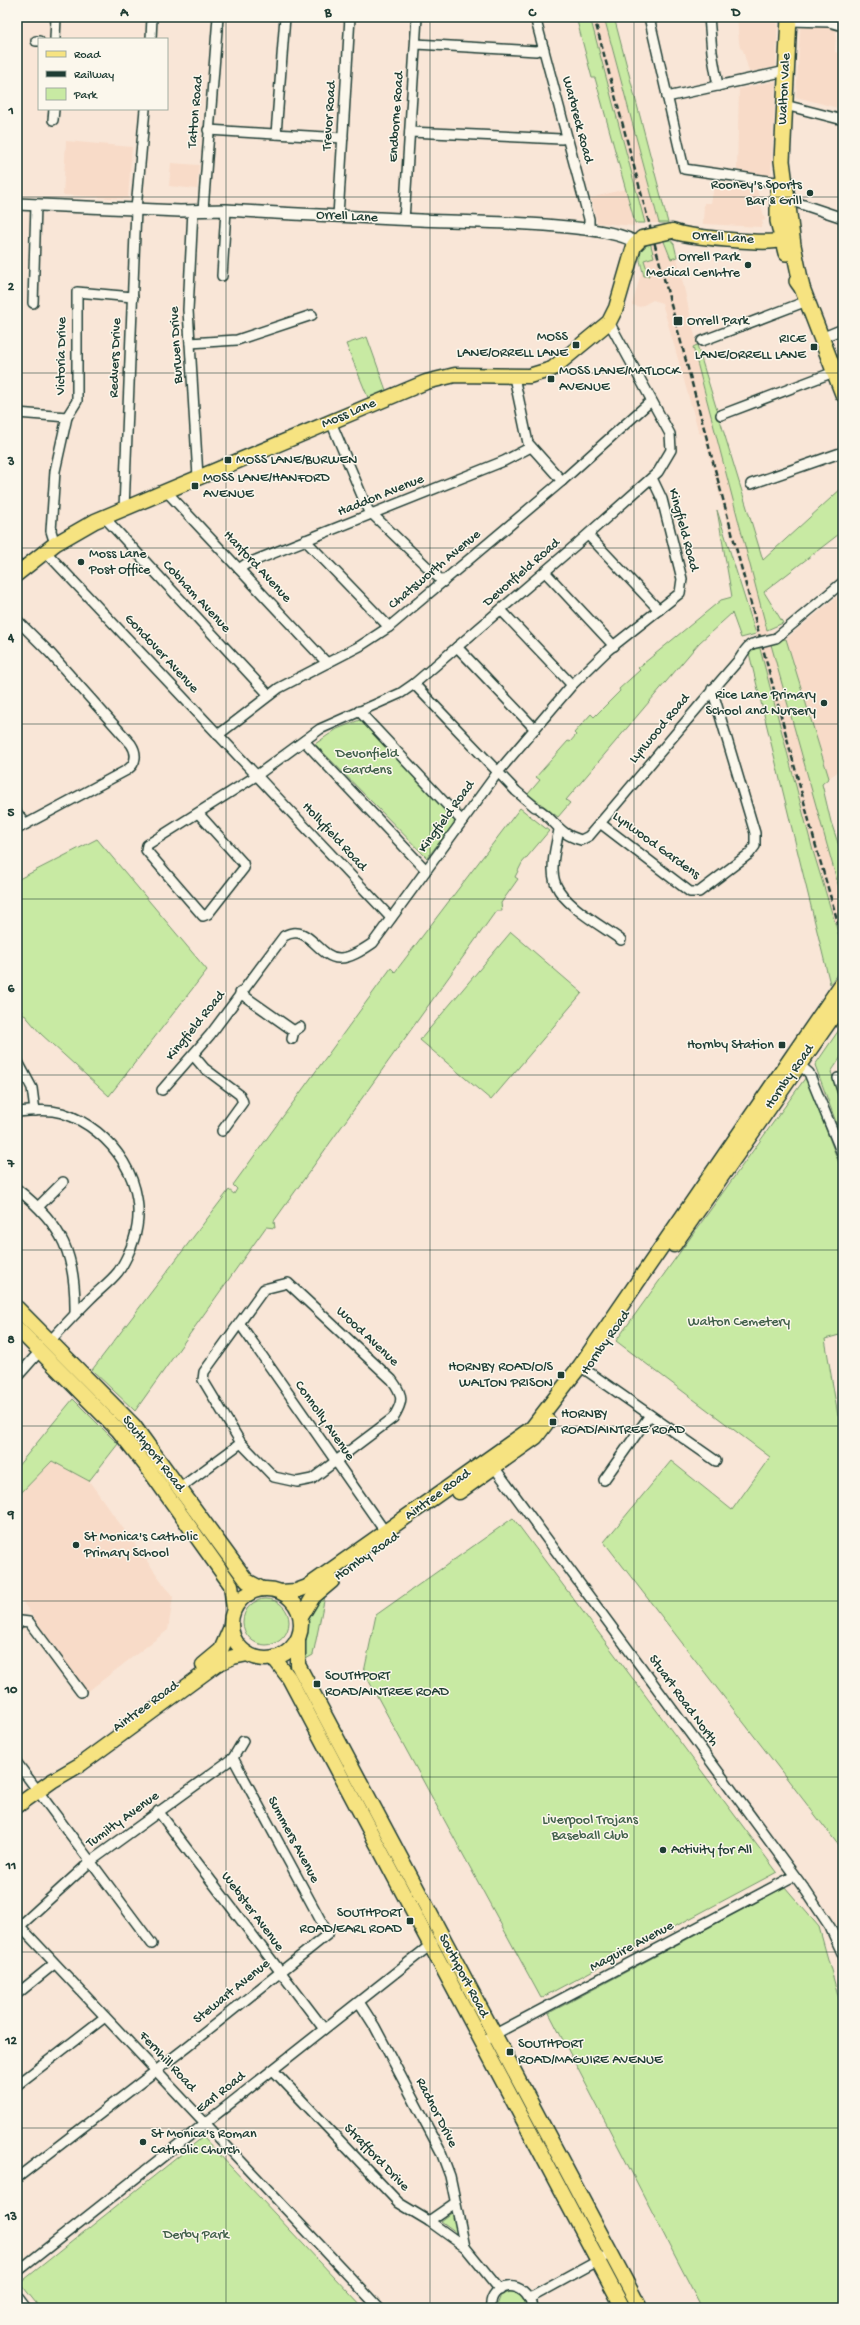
<svg xmlns="http://www.w3.org/2000/svg" width="860" height="2325" viewBox="0 0 860 2325" font-family="'Gochi Hand',sans-serif">
	<style>
		.built { fill: #f8dbc8 }
		.green { fill: #c8eaa3; stroke: #74946c }
		.lines { fill: none; stroke-linecap: round; stroke-linejoin: round }
		.minor-casing { stroke: #1f3d34; stroke-width: 12 }
		.tertiary-casing { stroke: #1f3d34; stroke-width: 14 }
		.primary-casing { stroke: #1f3d34; stroke-width: 17 }
		.trunk-casing { stroke: #1f3d34; stroke-width: 18 }
		.minor { stroke: #fbf7ec; stroke-width: 9 }
		.tertiary { stroke: #fbf7ec; stroke-width: 11 }
		.primary { stroke: #f6e381; stroke-width: 14 }
		.trunk { stroke: #f6e381; stroke-width: 15 }
		.rail { stroke: #1f3d34; stroke-width: 2.5; stroke-dasharray: 6 3; stroke-linecap: butt }
		.minor-bridge-casing { stroke: #1f3d34; stroke-width: 12; stroke-linecap: butt }
		.primary-bridge-casing { stroke: #1f3d34; stroke-width: 17; stroke-linecap: butt }
		.minor-bridge { stroke: #fbf7ec; stroke-width: 9 }
		.primary-bridge { stroke: #f6e381; stroke-width: 14 }
		.grid { fill: none; stroke: #1f3d34; stroke-width: 1; stroke-opacity: 0.55 }
		.poi-dot { fill: #1f3d34; stroke: #fbf7ec; stroke-width: 1.5 }
		.labels { text-anchor: middle; dominant-baseline: central; stroke-width: 3; stroke-linejoin: round; paint-order: stroke }
		.street-label { font-size: 14px; fill: #1f3d34; stroke: #fbf7ec }
		.poi-label { font-size: 14px; fill: #1f3d34; stroke: #fbf7ec; text-anchor: start }
		.park-label { font-size: 14px; fill: #41604a; stroke: #fbf7ec }
		.neatline { fill: none; stroke: #1f3d34; stroke-width: 1.5 }
		.grid-label { font-size: 13px; text-anchor: middle; font-weight: bold; fill: #1f3d34 }
	</style>
	<rect width="100%" height="100%" fill="#f9e6d7"/>
	<filter id="ink" filterUnits="userSpaceOnUse"><feTurbulence type="fractalNoise" baseFrequency=".025" numOctaves="2"/><feDisplacementMap in="SourceGraphic" scale="8" xChannelSelector="R" yChannelSelector="G"/><feConvolveMatrix kernelMatrix="1 2 1 2 8 2 1 2 1" color-interpolation-filters="sRGB"/></filter>
	<g filter="url(#ink)">
		<g class="built">
			<path d="M 590,17 L 604,17 L 659,223 L 645,223 Z"/>
			<path d="M 737,17 L 778,17 L 776,67 L 749,72 L 743,50 L 740,48 L 739,42 Z"/>
			<path d="M 801,17 L 831,17 L 836,31 L 835,52 L 843,54 L 842,109 L 796,97 Z"/>
			<path d="M 776,81 L 771,176 L 737,170 L 739,89 Z"/>
			<path d="M 66,141 L 132,147 L 128,199 L 63,195 Z"/>
			<path d="M 171,163 L 199,165 L 197,189 L 169,186 Z"/>
			<path d="M 715,181 L 757,190 L 765,220 L 762,221 L 763,224 L 761,227 L 703,224 L 704,203 L 711,203 Z"/>
			<path d="M 625,189 L 635,226 L 597,223 L 591,198 Z"/>
			<path d="M 663,239 L 671,259 L 677,257 L 697,345 L 693,347 L 769,636 L 843,902 L 843,949 L 813,851 L 704,435 L 699,433 L 662,303 L 653,300 L 640,307 L 632,305 L 650,242 Z"/>
			<path d="M 843,592 L 843,768 L 829,778 L 786,639 Z"/>
			<path d="M 52,1461 L 89,1481 L 173,1597 L 168,1630 L 87,1692 L 17,1594 L 17,1497 Z"/>
		</g>
		<g class="green">
			<path d="M 576,17 L 590,17 L 645,223 L 635,223 L 595,78 L 592,78 Z"/>
			<path d="M 604,17 L 614,17 L 668,223 L 659,223 Z"/>
			<path d="M 669,238 L 674,244 L 677,257 L 671,259 L 663,239 Z"/>
			<path d="M 650,242 L 654,257 L 644,260 L 649,276 L 644,276 C 641,263 634,250 650,242 Z"/>
			<path d="M 367,337 L 387,393 L 369,400 L 346,344 Z"/>
			<path d="M 697,345 L 763,560 L 843,487 L 843,531 L 764,592 L 783,623 L 767,630 L 693,347 Z"/>
			<path d="M 717,510 L 756,634 L 741,638 L 732,613 L 699,643 L 566,800 L 570,803 L 558,817 L 528,794 L 540,780 L 536,777 L 568,741 L 570,742 L 576,735 L 574,733 L 591,714 L 594,717 L 620,691 L 619,689 L 640,670 L 638,668 L 721,600 L 732,597 Z"/>
			<path d="M 786,639 L 829,778 L 822,784 L 831,822 L 843,858 L 843,902 L 770,641 Z"/>
			<path d="M 759,645 L 813,851 L 843,949 L 843,966 L 830,984 L 749,653 L 751,648 Z"/>
			<path d="M 362,719 L 456,821 L 427,858 L 315,744 L 337,729 Z"/>
			<path d="M 520,808 L 549,831 L 522,863 L 515,877 L 518,879 L 501,903 L 502,911 L 496,911 L 274,1221 L 275,1228 L 266,1227 L 135,1411 L 92,1370 L 229,1190 L 234,1194 L 237,1189 L 233,1185 L 391,968 L 395,972 Z"/>
			<path d="M 97,839 L 207,970 L 109,1096 L 41,1034 L 17,1006 L 17,880 Z"/>
			<path d="M 511,932 L 582,993 L 491,1100 L 420,1040 Z"/>
			<path d="M 843,1024 L 843,1054 L 831,1072 L 843,1104 L 843,1133 L 840,1133 L 815,1065 Z"/>
			<path d="M 806,1077 L 843,1174 L 843,1249 L 840,1250 L 843,1260 L 843,1334 L 825,1339 L 838,1416 L 843,1416 L 843,1851 L 604,1542 L 671,1461 L 732,1510 L 770,1457 L 616,1341 Z"/>
			<path d="M 73,1399 L 118,1444 L 89,1481 L 52,1461 L 17,1497 L 17,1467 Z"/>
			<path d="M 513,1518 L 777,1872 L 541,1998 L 364,1672 L 376,1615 Z"/>
			<path d="M 326,1591 L 313,1655 L 304,1660 L 303,1650 L 310,1612 Z"/>
			<circle cx="266" cy="1622" r="23"/>
			<path d="M 785,1887 L 819,1927 L 843,2013 L 843,2308 L 702,2308 L 549,2013 Z"/>
			<path d="M 203,2137 L 363,2308 L 40,2308 L 20,2283 Z"/>
			<path d="M 453,2212 L 457,2231 L 456,2232 L 441,2221 Z"/>
			<path d="M 512,2291 L 524,2298 L 527,2308 L 496,2308 L 501,2295 Z"/>
		</g>
		<g class="lines">
			<g class="minor-casing">
				<g id="minor">
					<path d="M 535,17 L 589,219 L 589,230"/>
					<path d="M 649,17 L 684,169 L 783,183"/>
					<path d="M 709,17 L 712,52 L 718,86"/>
					<path d="M 789,21 L 829,22 L 843,26"/>
					<path d="M 55,39 L 56,17"/>
					<path d="M 151,39 L 152,17"/>
					<path d="M 36,41 L 39,41"/>
					<path d="M 416,44 L 536,51 L 544,49"/>
					<path d="M 667,97 L 786,71"/>
					<path d="M 785,105 L 843,120"/>
					<path d="M 53,120 L 54,109"/>
					<path d="M 208,130 L 343,138"/>
					<path d="M 410,132 L 561,139 L 567,138"/>
					<path d="M 276,134 L 285,17"/>
					<path d="M 787,195 L 795,202 L 843,218"/>
					<path d="M 193,210 L 188,310 L 198,477"/>
					<path d="M 203,210 L 218,17"/>
					<path d="M 338,216 L 350,17"/>
					<path d="M 404,220 L 417,17"/>
					<path d="M 222,276 L 226,210"/>
					<path d="M 33,303 L 36,205"/>
					<path d="M 821,338 L 843,329"/>
					<path d="M 702,341 L 807,301"/>
					<path d="M 190,343 L 237,340 L 312,315"/>
					<path d="M 514,377 L 528,443 L 562,481"/>
					<path d="M 17,413 L 67,417"/>
					<path d="M 721,415 L 834,372"/>
					<path d="M 331,422 L 368,510 L 443,582"/>
					<path d="M 751,484 L 843,452"/>
					<path d="M 166,491 L 327,663"/>
					<path d="M 124,509 L 136,209 L 145,109"/>
					<path d="M 104,517 L 269,695"/>
					<path d="M 588,535 L 659,610"/>
					<path d="M 305,540 L 389,627"/>
					<path d="M 55,544 L 51,531 L 55,471 L 67,417 L 77,401 L 77,292 L 133,297"/>
					<path d="M 45,551 L 391,918"/>
					<path d="M 239,569 L 246,564 L 504,461 L 531,447"/>
					<path d="M 545,572 L 614,646"/>
					<path d="M 501,610 L 572,685"/>
					<path d="M 17,620 L 50,653 L 131,744 C 137,753 137,763 127,770 L 17,829"/>
					<path d="M 776,638 L 843,582"/>
					<path d="M 457,647 L 535,729"/>
					<path d="M 414,684 L 516,791 L 535,807"/>
					<path d="M 359,711 L 462,821"/>
					<path d="M 218,735 L 279,688 L 360,646 L 389,627 L 562,481 L 651,401"/>
					<path d="M 304,741 L 426,870"/>
					<path d="M 541,811 C 557,823 559,834 581,840 L 589,836 C 639,778 687,719 737,662 C 742,657 745,647 752,644"/>
					<path d="M 17,813 L 26,824"/>
					<path d="M 198,813 L 243,863 L 244,868 L 208,914 L 203,916 L 146,850 L 147,845 L 256,776 L 320,729 L 401,693 L 414,684 L 578,543 L 658,472 L 671,450 L 670,434 L 609,322"/>
					<path d="M 600,823 L 690,892 L 699,892 L 749,854 L 755,846 L 755,833 L 712,689"/>
					<path d="M 559,830 C 556,846 549,869 556,885 C 565,906 602,926 621,940"/>
					<path d="M 240,993 L 294,1031"/>
					<path d="M 292,1039 L 294,1031 L 300,1027"/>
					<path d="M 193,1055 L 204,1068 L 240,1095 L 243,1102 L 222,1131"/>
					<path d="M 17,1060 L 32,1088 L 35,1111"/>
					<path d="M 795,1061 L 809,1073 L 843,1156"/>
					<path d="M 838,1078 L 843,1093"/>
					<path d="M 162,1090 L 210,1035 L 284,936 C 309,922 317,957 339,958 C 350,959 364,949 373,943 L 498,772 L 572,685 L 608,650 L 680,593 L 682,579 L 662,499 L 652,478"/>
					<path d="M 17,1112 C 32,1111 47,1109 62,1113 C 113,1129 151,1186 134,1239 C 131,1249 124,1264 118,1272 C 110,1282 99,1290 90,1299 C 76,1313 63,1327 50,1341"/>
					<path d="M 17,1189 C 63,1225 76,1255 75,1313"/>
					<path d="M 38,1207 L 63,1182"/>
					<path d="M 288,1283 L 392,1380 C 404,1396 403,1402 393,1418 L 312,1479 L 297,1482 L 274,1477 L 241,1443 L 203,1380 L 204,1372 L 264,1289 Z"/>
					<path d="M 240,1324 L 386,1533"/>
					<path d="M 580,1366 L 716,1461"/>
					<path d="M 17,1377 L 40,1351"/>
					<path d="M 494,1467 L 806,1891 L 830,1927 L 843,1955"/>
					<path d="M 604,1480 L 650,1415"/>
					<path d="M 180,1488 L 241,1443"/>
					<path d="M 17,1626 L 21,1621 L 29,1622 L 81,1692"/>
					<path d="M 17,1763 L 152,1944"/>
					<path d="M 158,1811 L 324,2029"/>
					<path d="M 17,1923 L 379,2308"/>
					<path d="M 20,1926 L 91,1861 L 233,1758 L 243,1741"/>
					<path d="M 17,1994 L 54,1964"/>
					<path d="M 359,2002 L 375,2027 L 441,2152 L 450,2176 L 465,2247"/>
					<path d="M 482,2041 L 794,1876"/>
					<path d="M 273,2070 L 399,2203 L 429,2221 L 465,2247 L 500,2290"/>
					<path d="M 17,2085 L 105,2017"/>
					<path d="M 17,2178 L 188,2046 L 328,1934 L 233,1758"/>
					<path d="M 429,2221 L 455,2203"/>
					<path d="M 17,2272 L 433,1943"/>
					<path d="M 17,2296 L 26,2308"/>
					<path d="M 530,2298 L 603,2258"/>
					<path d="M 491,2308 C 488,2282 527,2277 532,2308"/>
				</g>
			</g>
			<g class="tertiary-casing">
				<path id="tertiary" d="M 17,204 L 180,211 L 226,210 C 291,214 355,217 420,220 C 461,222 610,222 636,243"/>
			</g>
			<g class="primary-casing">
				<g id="primary">
					<path d="M 672,231 C 688,237 767,245 781,240 C 786,238 788,234 790,230"/>
					<path d="M 17,574 L 55,544 L 95,521 L 426,382 L 455,375 L 529,376 L 552,369 L 609,322 L 616,308 L 634,246 L 642,238"/>
					<path d="M 674,1245 L 843,1002"/>
					<path d="M 17,1308 L 134,1426 L 247,1581 L 262,1589"/>
					<path d="M 17,1328 L 118,1430 L 147,1467 L 231,1585 L 234,1609"/>
					<path d="M 459,1492 L 536,1437 L 548,1421"/>
					<circle cx="266" cy="1624" r="35"/>
					<path d="M 281,1592 L 296,1591 L 307,1587 L 532,1428 L 580,1366 L 843,982"/>
					<path d="M 301,1617 L 313,1597 L 332,1581"/>
					<path d="M 298,1640 L 298,1665 L 640,2308"/>
					<path d="M 274,1658 L 289,1678 L 623,2308"/>
					<path d="M 203,1665 L 221,1650 L 231,1627"/>
					<path d="M 17,1806 L 52,1781 L 81,1764 L 217,1664 L 233,1657 L 248,1654"/>
				</g>
			</g>
			<g class="trunk-casing">
				<g id="trunk">
					<path d="M 789,17 L 782,161 L 793,245 L 802,288"/>
					<path d="M 778,184 L 778,221 L 786,253"/>
					<path d="M 797,281 L 802,288 L 843,394"/>
				</g>
			</g>
			<use href="#minor" class="minor"/>
			<use href="#tertiary" class="tertiary"/>
			<use href="#primary" class="primary"/>
			<use href="#trunk" class="trunk"/>
			<path class="rail" d="M 594,17 L 815,843 L 843,940"/>
			<g class="minor-bridge-casing">
				<path id="minor-bridge" d="M 752,644 L 776,638"/>
			</g>
			<g class="primary-bridge-casing">
				<path id="primary-bridge" d="M 642,238 L 672,231"/>
			</g>
			<use href="#minor-bridge" class="minor-bridge"/>
			<use href="#primary-bridge" class="primary-bridge"/>
		</g>
	</g>
	<path class="grid" d="M 226,17 L 226,2308M 430,17 L 430,2308M 634,17 L 634,2308M 17,197 L 843,197M 17,373 L 843,373M 17,548 L 843,548M 17,724 L 843,724M 17,899 L 843,899M 17,1075 L 843,1075M 17,1250 L 843,1250M 17,1426 L 843,1426M 17,1601 L 843,1601M 17,1777 L 843,1777M 17,1952 L 843,1952M 17,2128 L 843,2128"/>
	<g class="poi-dot">
		<circle cx="810" cy="193" r="4"/>
		<circle cx="748" cy="265" r="4"/>
		<rect x="673" y="316" width="10" height="10" rx="2"/>
		<rect x="572" y="341" width="8" height="8" rx="2"/>
		<rect x="810" y="343" width="8" height="8" rx="2"/>
		<rect x="547" y="375" width="8" height="8" rx="2"/>
		<rect x="224" y="456" width="8" height="8" rx="2"/>
		<rect x="191" y="482" width="8" height="8" rx="2"/>
		<circle cx="81" cy="562" r="4"/>
		<circle cx="824" cy="703" r="4"/>
		<rect x="778" y="1041" width="8" height="8" rx="2"/>
		<rect x="557" y="1371" width="8" height="8" rx="2"/>
		<rect x="549" y="1418" width="8" height="8" rx="2"/>
		<circle cx="76" cy="1545" r="4"/>
		<rect x="313" y="1680" width="8" height="8" rx="2"/>
		<circle cx="663" cy="1850" r="4"/>
		<rect x="406" y="1917" width="8" height="8" rx="2"/>
		<rect x="506" y="2048" width="8" height="8" rx="2"/>
		<circle cx="143" cy="2142" r="4"/>
	</g>
	<g class="labels">
		<g class="street-label">
			<text transform="translate(785 89) rotate(-87)">Walton Vale</text>
			<text transform="translate(196 112) rotate(-85)">Tatton Road</text>
			<text transform="translate(330 116) rotate(-86)">Trevor Road</text>
			<text transform="translate(397 117) rotate(-86)">Endborne Road</text>
			<text transform="translate(577 120) rotate(75)">Warbreck Road</text>
			<text transform="translate(347 217) rotate(3)">Orrell Lane</text>
			<text transform="translate(723 238) rotate(4)">Orrell Lane</text>
			<text transform="translate(177 345) rotate(-93)">Burwen Drive</text>
			<text transform="translate(62 356) rotate(-89)">Victoria Drive</text>
			<text transform="translate(116 358) rotate(-88)">Redvers Drive</text>
			<text transform="translate(349 414) rotate(-23)">Moss Lane</text>
			<text transform="translate(381 496) rotate(-22)">Haddon Avenue</text>
			<text transform="translate(683 530) rotate(75)">Kingfield Road</text>
			<text transform="translate(257 567) rotate(47)">Hanford Avenue</text>
			<text transform="translate(435 570) rotate(-40)">Chatsworth Avenue</text>
			<text transform="translate(522 573) rotate(-41)">Devonfield Road</text>
			<text transform="translate(196 597) rotate(47)">Cobham Avenue</text>
			<text transform="translate(161 654) rotate(47)">Gondover Avenue</text>
			<text transform="translate(660 729) rotate(-50)">Lynwood Road</text>
			<text transform="translate(447 817) rotate(-54)">Kingfield Road</text>
			<text transform="translate(334 837) rotate(47)">Hollyfield Road</text>
			<text transform="translate(656 846) rotate(36)">Lynwood Gardens</text>
			<text transform="translate(196 1026) rotate(-51)">Kingfield Road</text>
			<text transform="translate(790 1077) rotate(-55)">Hornby Road</text>
			<text transform="translate(367 1337) rotate(43)">Wood Avenue</text>
			<text transform="translate(606 1343) rotate(-55)">Hornby Road</text>
			<text transform="translate(324 1421) rotate(55)">Connolly Avenue</text>
			<text transform="translate(153 1454) rotate(52)">Southport Road</text>
			<text transform="translate(438 1495) rotate(-36)">Aintree Road</text>
			<text transform="translate(367 1557) rotate(-35)">Hornby Road</text>
			<text transform="translate(683 1701) rotate(54)">Stuart Road North</text>
			<text transform="translate(146 1707) rotate(-36)">Aintree Road</text>
			<text transform="translate(123 1820) rotate(-36)">Tumilty Avenue</text>
			<text transform="translate(293 1840) rotate(62)">Summers Avenue</text>
			<text transform="translate(252 1912) rotate(53)">Webster Avenue</text>
			<text transform="translate(632 1947) rotate(-28)">Maguire Avenue</text>
			<text transform="translate(463 1976) rotate(62)">Southport Road</text>
			<text transform="translate(232 1992) rotate(-39)">Stewart Avenue</text>
			<text transform="translate(167 2062) rotate(47)">Fernhill Road</text>
			<text transform="translate(221 2093) rotate(-38)">Earl Road</text>
			<text transform="translate(436 2113) rotate(63)">Radnor Drive</text>
			<text transform="translate(376 2158) rotate(46)">Strafford Drive</text>
		</g>
		<g class="poi-label">
			<text x="802" y="185" text-anchor="end">Rooney's Sports<tspan x="802" dy="16">Bar &amp; Grill</tspan></text>
			<text x="740" y="257" text-anchor="end">Orrell Park<tspan x="740" dy="16">Medical Cenhtre</tspan></text>
			<text x="687" y="321">Orrell Park</text>
			<text x="568" y="337" text-anchor="end">MOSS<tspan x="568" dy="16">LANE/ORRELL LANE</tspan></text>
			<text x="806" y="339" text-anchor="end">RICE<tspan x="806" dy="16">LANE/ORRELL LANE</tspan></text>
			<text x="559" y="371">MOSS LANE/MATLOCK<tspan x="559" dy="16">AVENUE</tspan></text>
			<text x="236" y="460">MOSS LANE/BURWEN</text>
			<text x="203" y="478">MOSS LANE/HANFORD<tspan x="203" dy="16">AVENUE</tspan></text>
			<text x="89" y="554">Moss Lane<tspan x="89" dy="16">Post Office</tspan></text>
			<text x="816" y="695" text-anchor="end">Rice Lane Primary<tspan x="816" dy="16">School and Nursery</tspan></text>
			<text x="774" y="1045" text-anchor="end">Hornby Station</text>
			<text x="553" y="1367" text-anchor="end">HORNBY ROAD/O/S<tspan x="553" dy="16">WALTON PRISON</tspan></text>
			<text x="561" y="1414">HORNBY<tspan x="561" dy="16">ROAD/AINTREE ROAD</tspan></text>
			<text x="84" y="1537">St Monica's Catholic<tspan x="84" dy="16">Primary School</tspan></text>
			<text x="325" y="1676">SOUTHPORT<tspan x="325" dy="16">ROAD/AINTREE ROAD</tspan></text>
			<text x="671" y="1850">Activity for All</text>
			<text x="402" y="1913" text-anchor="end">SOUTHPORT<tspan x="402" dy="16">ROAD/EARL ROAD</tspan></text>
			<text x="518" y="2044">SOUTHPORT<tspan x="518" dy="16">ROAD/MAGUIRE AVENUE</tspan></text>
			<text x="151" y="2134">St Monica's Roman<tspan x="151" dy="16">Catholic Church</tspan></text>
		</g>
		<g class="park-label">
			<text x="367" y="754">Devonfield<tspan x="367" dy="16">Gardens</tspan></text>
			<text x="739" y="1322">Walton Cemetery</text>
			<text x="590" y="1820">Liverpool Trojans<tspan x="590" dy="16">Baseball Club</tspan></text>
			<text x="196" y="2235">Derby Park</text>
		</g>
	</g>
	<rect width="860" height="2325" fill="none" stroke="#fbf7ec" stroke-width="44"/>
	<rect x="38" y="38" width="130" height="72" fill="#fbf7ec" stroke="#a3ada2"/>
	<rect x="46" y="51" width="20" height="6" fill="#f6e381" stroke="#a3ada2"/>
	<text x="74" y="58" font-size="12" fill="#1f3d34">Road</text>
	<rect x="46" y="71" width="20" height="6" fill="#1f3d34" stroke="#a3ada2"/>
	<text x="74" y="78" font-size="12" fill="#1f3d34">Railway</text>
	<rect x="46" y="88" width="20" height="12" fill="#c8eaa3" stroke="#a3ada2"/>
	<text x="74" y="98" font-size="12" fill="#1f3d34">Park</text>
	<rect x="22" y="22" width="816" height="2281" class="neatline"/>
	<g class="grid-label">
		<text x="124" y="16">A</text>
		<text x="328" y="16">B</text>
		<text x="532" y="16">C</text>
		<text x="736" y="16">D</text>
		<text x="11" y="114">1</text>
		<text x="11" y="290">2</text>
		<text x="11" y="465">3</text>
		<text x="11" y="641">4</text>
		<text x="11" y="816">5</text>
		<text x="11" y="992">6</text>
		<text x="11" y="1167">7</text>
		<text x="11" y="1343">8</text>
		<text x="11" y="1518">9</text>
		<text x="11" y="1693">10</text>
		<text x="11" y="1869">11</text>
		<text x="11" y="2044">12</text>
		<text x="11" y="2220">13</text>
	</g>
</svg>
